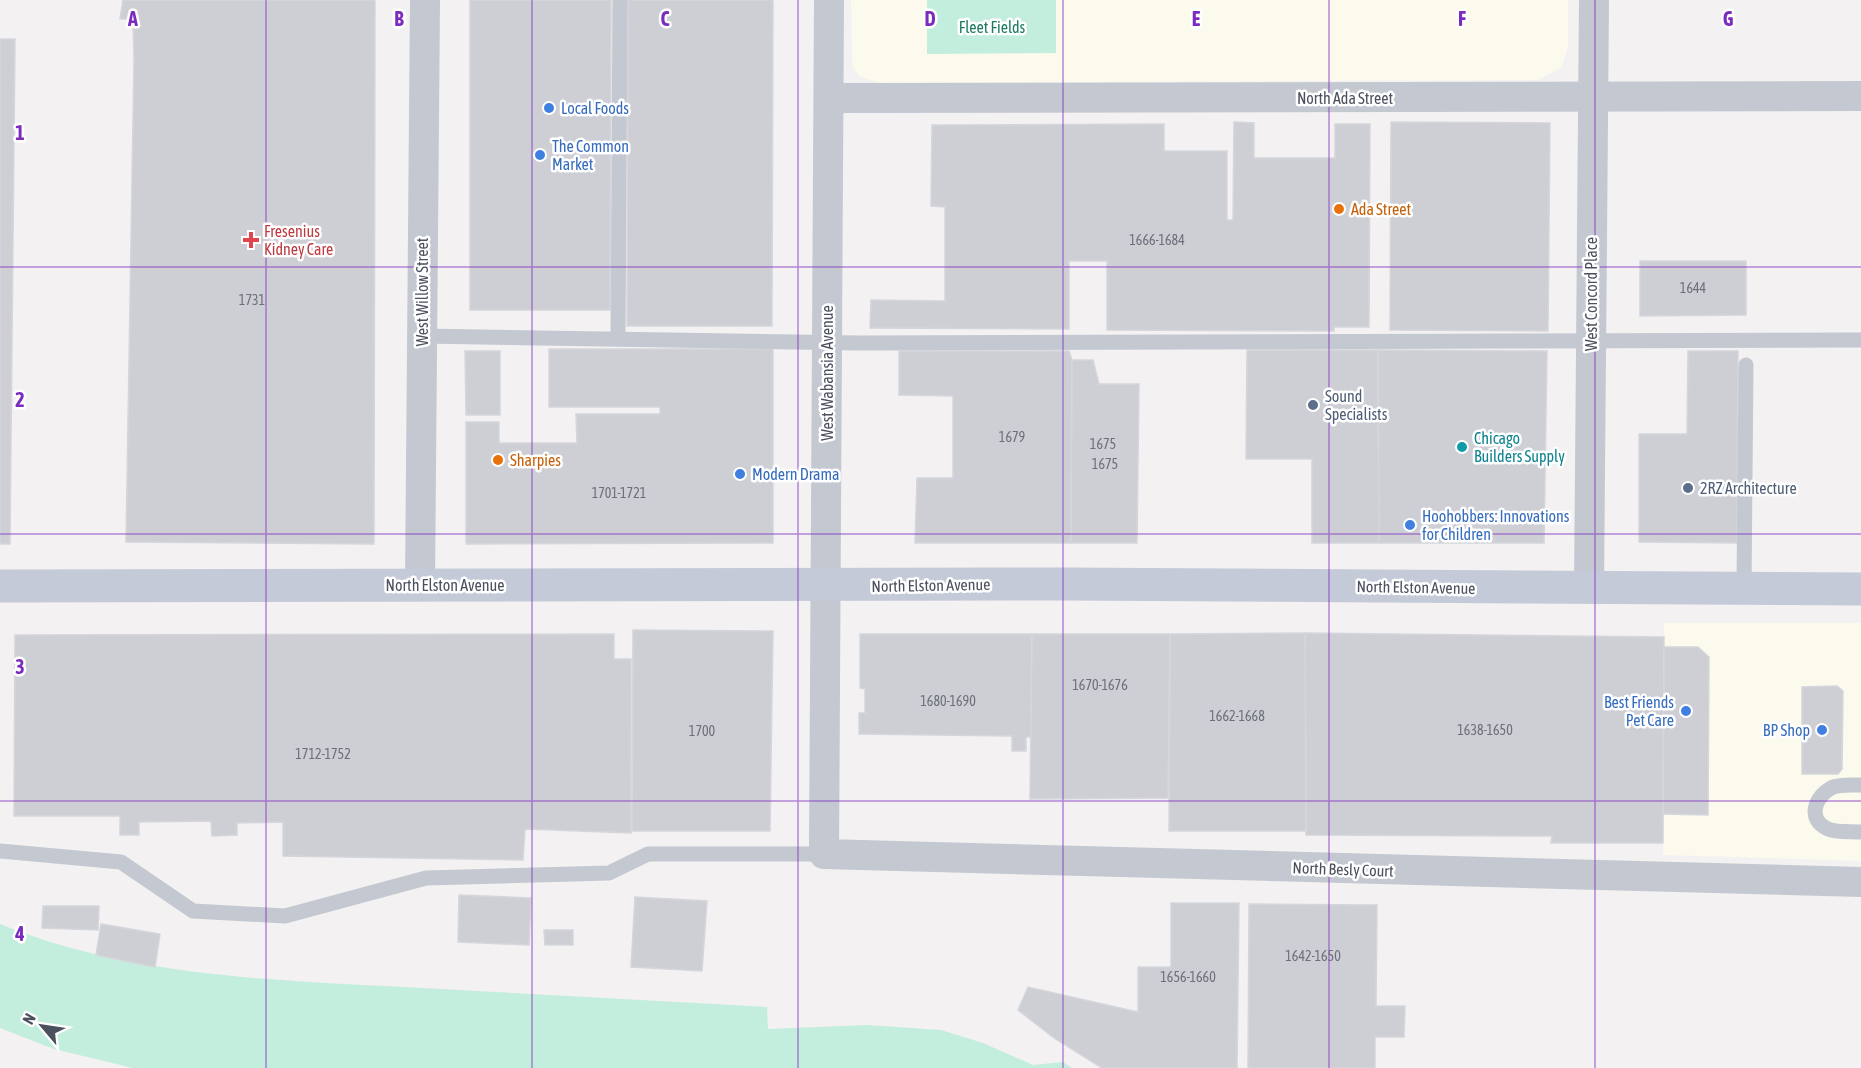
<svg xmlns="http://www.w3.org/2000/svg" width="1861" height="1068" viewBox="0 0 1861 1068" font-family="'Asap Condensed',sans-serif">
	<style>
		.commercial { fill: #fbfaed }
		.green { fill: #c3eddc }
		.building { fill: #cecfd5; stroke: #d5d6dc; stroke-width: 1.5 }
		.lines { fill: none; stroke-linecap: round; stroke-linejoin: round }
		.service { stroke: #c3c8d1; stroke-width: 15 }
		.minor { stroke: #c3c8d1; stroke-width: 30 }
		.secondary { stroke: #c5cad8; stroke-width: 33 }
		.grid { fill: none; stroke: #7b2cbf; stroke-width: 1.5; stroke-opacity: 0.55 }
		.shop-dot { fill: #3f7fe0; stroke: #fff; stroke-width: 2 }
		.food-dot { fill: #e8710a; stroke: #fff; stroke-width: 2 }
		.health-dot { fill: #e0444e; stroke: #fff; stroke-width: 2 }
		.service-dot { fill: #5c6f8a; stroke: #fff; stroke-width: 2 }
		.culture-dot { fill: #0f9aa8; stroke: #fff; stroke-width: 2 }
		.labels { text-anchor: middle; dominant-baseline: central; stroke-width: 5; stroke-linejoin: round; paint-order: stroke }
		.number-label { font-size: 14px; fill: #6b707b }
		.park-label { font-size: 16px; fill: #1e7b60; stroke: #fff }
		.street-label { font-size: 16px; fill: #4a505d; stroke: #fff }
		.shop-label { font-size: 16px; fill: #366cbe; stroke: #fff; text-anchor: start }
		.food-label { font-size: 16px; fill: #c56008; stroke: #fff; text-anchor: start }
		.health-label { font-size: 16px; fill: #be3a42; stroke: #fff; text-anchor: start }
		.service-label { font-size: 16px; fill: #4e5e75; stroke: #fff; text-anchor: start }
		.culture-label { font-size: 16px; fill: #0d838f; stroke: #fff; text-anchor: start }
		.grid-label { font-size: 20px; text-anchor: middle; font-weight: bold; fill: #7b2cbf; stroke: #fff; stroke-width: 5; stroke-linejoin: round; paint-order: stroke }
	</style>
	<rect width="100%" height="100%" fill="#f3f1f1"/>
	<g class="commercial">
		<path d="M 851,0 L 1568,0 L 1568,47 L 1562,67 L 1538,80 L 879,83 L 860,77 L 852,66 Z"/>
		<path d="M 1664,623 L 1861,623 L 1861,861 L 1663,855 Z"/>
	</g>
	<g class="green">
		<path d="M 927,0 L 1056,0 L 1056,53 L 927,54 Z"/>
		<path d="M 0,924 C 128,976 269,980 405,987 C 526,994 647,1000 767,1007 L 768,1029 L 867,1025 L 941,1030 L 983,1043 L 1033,1065 L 1063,1062 L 1072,1068 L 133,1068 L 54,1049 L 0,1028 Z"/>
	</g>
	<g class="building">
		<path d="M 123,0 L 375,0 L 374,544 L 126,542 L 134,58 L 133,19 L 120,19 Z"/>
		<path d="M 470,0 L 611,0 L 610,310 L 470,310 Z"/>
		<path d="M 628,0 L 773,0 L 772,326 L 627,326 Z"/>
		<path d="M 0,39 L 15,39 L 10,544 L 0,544 Z"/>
		<path d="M 1234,122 L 1254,123 L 1254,158 L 1335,158 L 1335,124 L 1370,124 L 1369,327 L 1334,327 L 1334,331 L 1107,330 L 1107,261 L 1069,261 L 1069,329 L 870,328 L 871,300 L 945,301 L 945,207 L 931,206 L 932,125 L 1164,124 L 1164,151 L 1227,151 L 1227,220 L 1233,220 Z"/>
		<path d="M 1391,122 L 1550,123 L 1548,331 L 1390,330 Z"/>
		<path d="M 1640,261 L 1746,261 L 1746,315 L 1640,316 Z"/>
		<path d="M 549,349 L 773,349 L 773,543 L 466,544 L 466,422 L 499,422 L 499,443 L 577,443 L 576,414 L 660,414 L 660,407 L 549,407 Z"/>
		<path d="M 1247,350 L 1378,350 L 1379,543 L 1312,543 L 1312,459 L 1246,459 Z"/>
		<path d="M 1378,350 L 1547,351 L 1544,543 L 1379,543 Z"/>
		<path d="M 465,351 L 500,351 L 500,415 L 466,415 Z"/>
		<path d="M 899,351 L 1069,351 L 1072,360 L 1071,543 L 915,543 L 917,478 L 953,478 L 953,396 L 899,395 Z"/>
		<path d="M 1688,351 L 1738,351 L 1737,543 L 1639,542 L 1639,434 L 1687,434 Z"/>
		<path d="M 1072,360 L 1093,360 L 1099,384 L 1139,384 L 1137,543 L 1071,543 Z"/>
		<path d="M 633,630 L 773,631 L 770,831 L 632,831 Z"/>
		<path d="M 1305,633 L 1664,637 L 1663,843 L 1551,843 L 1552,836 L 1306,835 Z"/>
		<path d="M 1305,633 L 1306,831 L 1169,831 L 1170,634 Z"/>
		<path d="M 614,634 L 614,659 L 631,659 L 631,833 L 525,829 L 523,860 L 283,856 L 283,822 L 237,823 L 237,835 L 212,836 L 211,821 L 139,822 L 139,835 L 120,835 L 120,816 L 14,816 L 15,635 Z"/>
		<path d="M 860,634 L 1032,634 L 1031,737 L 1026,737 L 1026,751 L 1012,751 L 1012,736 L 859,734 L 859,713 L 865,713 L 865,689 L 860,688 Z"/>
		<path d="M 1032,634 L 1170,634 L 1168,798 L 1030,799 Z"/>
		<path d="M 1664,647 L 1698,647 L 1709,657 L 1708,815 L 1663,814 Z"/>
		<path d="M 1837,686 L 1843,691 L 1842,769 L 1838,774 L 1802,774 L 1802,687 Z"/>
		<path d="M 459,895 L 531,898 L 529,945 L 458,942 Z"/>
		<path d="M 635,897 L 707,901 L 702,971 L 631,967 Z"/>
		<path d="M 1171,903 L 1239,903 L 1237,1068 L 1102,1068 L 1054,1038 L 1018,1010 L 1028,987 L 1138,1012 L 1138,967 L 1171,967 Z"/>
		<path d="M 1249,904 L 1377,905 L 1376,1006 L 1405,1006 L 1404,1037 L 1375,1037 L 1375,1068 L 1248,1068 Z"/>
		<path d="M 43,906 L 99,906 L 98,930 L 42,928 Z"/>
		<path d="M 101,924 L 160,934 L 155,967 L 96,955 Z"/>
		<path d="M 544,930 L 573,930 L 573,945 L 545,945 Z"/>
	</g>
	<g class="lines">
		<g class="service">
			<path d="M 422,336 L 859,343 L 1861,340"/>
			<path d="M 618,339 L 620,0"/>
			<path d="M 1744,588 L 1746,365"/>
			<path d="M 1861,785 C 1853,785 1841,784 1833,787 C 1815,796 1806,819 1828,829 C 1837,833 1851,831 1861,832"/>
			<path d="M 0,851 L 121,862 L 193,911 L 285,916 L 426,878 L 609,873 L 648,854 L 824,854"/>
		</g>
		<g class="minor">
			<path d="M 829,0 L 824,854 L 1861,882"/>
			<path d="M 829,98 L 1861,96"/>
			<path d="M 420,584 L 425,0"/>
			<path d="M 1589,588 L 1594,0"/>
		</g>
		<path class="secondary" d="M 0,586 L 1064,584 L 1861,589"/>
	</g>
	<path class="grid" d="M 266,0 L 266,1068M 532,0 L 532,1068M 798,0 L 798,1068M 1063,0 L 1063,1068M 1329,0 L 1329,1068M 1595,0 L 1595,1068M 0,267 L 1861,267M 0,534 L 1861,534M 0,801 L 1861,801"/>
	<g class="shop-dot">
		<circle cx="549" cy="108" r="6"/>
		<circle cx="540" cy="155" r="6"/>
		<circle cx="740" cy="474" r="6"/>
		<circle cx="1410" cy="525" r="6"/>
		<circle cx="1686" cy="711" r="6"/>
		<circle cx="1822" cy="730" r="6"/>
	</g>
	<g class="food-dot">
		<circle cx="1339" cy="209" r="6"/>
		<circle cx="498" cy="460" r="6"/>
	</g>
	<path class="health-dot" d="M248 231h6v6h6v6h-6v6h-6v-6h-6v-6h6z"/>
	<g class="service-dot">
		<circle cx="1313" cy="405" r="6"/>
		<circle cx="1688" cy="488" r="6"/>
	</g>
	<circle class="culture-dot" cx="1462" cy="447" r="6"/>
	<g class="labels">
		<g class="number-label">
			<text x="1157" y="240">1666-1684</text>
			<text x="1693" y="288">1644</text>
			<text x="252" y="300">1731</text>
			<text x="1012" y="437">1679</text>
			<text x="1103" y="444">1675</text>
			<text x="1105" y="464">1675</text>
			<text x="619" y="493">1701-1721</text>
			<text x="1100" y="685">1670-1676</text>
			<text x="948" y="701">1680-1690</text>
			<text x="1237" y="716">1662-1668</text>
			<text x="1485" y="730">1638-1650</text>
			<text x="702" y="731">1700</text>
			<text x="323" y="754">1712-1752</text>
			<text x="1313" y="956">1642-1650</text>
			<text x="1188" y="977">1656-1660</text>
		</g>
		<g class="park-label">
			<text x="992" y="27">Fleet Fields</text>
		</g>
		<g class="street-label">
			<text x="1345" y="98">North Ada Street</text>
			<text transform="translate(422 292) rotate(-90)">West Willow Street</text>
			<text transform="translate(1591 294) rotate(-90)">West Concord Place</text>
			<text transform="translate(827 373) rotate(-90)">West Wabansia Avenue</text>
			<text x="445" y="585">North Elston Avenue</text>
			<text transform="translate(931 585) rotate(-1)">North Elston Avenue</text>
			<text transform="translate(1416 587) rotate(1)">North Elston Avenue</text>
			<text transform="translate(1343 869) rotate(2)">North Besly Court</text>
		</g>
		<g class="shop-label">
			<text x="561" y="108">Local Foods</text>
			<text x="552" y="146">The Common<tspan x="552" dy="18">Market</tspan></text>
			<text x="752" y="474">Modern Drama</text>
			<text x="1422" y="516">Hoohobbers: Innovations<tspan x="1422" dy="18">for Children</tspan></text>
			<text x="1674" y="702" text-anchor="end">Best Friends<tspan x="1674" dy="18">Pet Care</tspan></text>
			<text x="1810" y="730" text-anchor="end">BP Shop</text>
		</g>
		<g class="food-label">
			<text x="1351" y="209">Ada Street</text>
			<text x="510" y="460">Sharpies</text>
		</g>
		<g class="health-label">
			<text x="264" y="231">Fresenius<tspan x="264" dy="18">Kidney Care</tspan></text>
		</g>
		<g class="service-label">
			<text x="1325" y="396">Sound<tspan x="1325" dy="18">Specialists</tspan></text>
			<text x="1700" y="488">2RZ Architecture</text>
		</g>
		<g class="culture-label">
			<text x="1474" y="438">Chicago<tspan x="1474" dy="18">Builders Supply</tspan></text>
		</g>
	</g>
	<g class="grid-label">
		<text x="133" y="26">A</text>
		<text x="399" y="26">B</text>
		<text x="665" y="26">C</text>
		<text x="930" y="26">D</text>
		<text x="1196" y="26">E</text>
		<text x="1462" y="26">F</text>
		<text x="1728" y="26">G</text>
		<text x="20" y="140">1</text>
		<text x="20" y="407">2</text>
		<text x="20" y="674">3</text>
		<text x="20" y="941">4</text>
	</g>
	<g transform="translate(42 1026) rotate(299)" stroke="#ffffff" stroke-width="4.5" paint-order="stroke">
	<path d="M0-4.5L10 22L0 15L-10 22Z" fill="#4a505d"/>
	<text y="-9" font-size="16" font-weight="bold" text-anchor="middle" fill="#4a505d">N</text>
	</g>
</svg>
